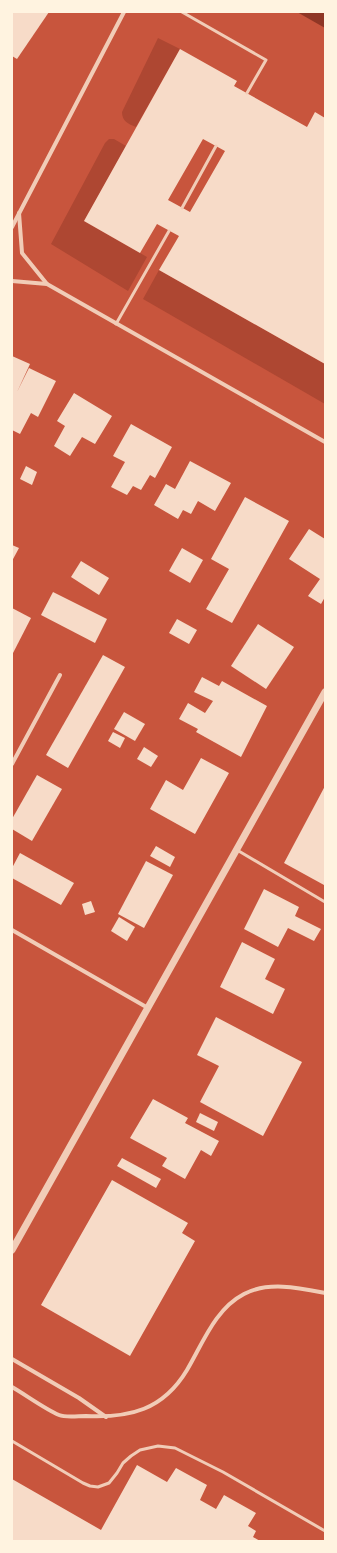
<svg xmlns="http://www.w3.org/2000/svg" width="337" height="1553" viewBox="0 0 337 1553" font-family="Bitter,serif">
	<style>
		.green { fill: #ae4732 }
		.water { fill: #8f3625 }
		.building { fill: #f7dbc8; fill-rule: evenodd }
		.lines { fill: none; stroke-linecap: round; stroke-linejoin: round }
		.service { stroke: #f1ccb7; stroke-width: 3 }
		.minor { stroke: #f1ccb7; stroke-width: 4 }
		.tertiary { stroke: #f1ccb7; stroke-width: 7 }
	</style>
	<rect width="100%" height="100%" fill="#c8553d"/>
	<g class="green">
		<path d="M 158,38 L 180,49 L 136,127 C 128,124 122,121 122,112 Z"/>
		<path d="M 109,139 L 114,139 L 126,146 L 84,221 L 147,257 L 128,291 L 51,244 L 105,143 Z"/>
		<path d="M 159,270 L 325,364 L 325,404 L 143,299 Z"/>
	</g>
	<path class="water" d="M 297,12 L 325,12 L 325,28 Z"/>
	<g class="building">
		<path d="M 12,12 L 49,12 L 17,59 L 12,56 Z"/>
		<path d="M 180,49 L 237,81 L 234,86 L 307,127 L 315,112 L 325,118 L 325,364 L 159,270 L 179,236 L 157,224 L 140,253 L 84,221 ZM 203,139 L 225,151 L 190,212 L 168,200 Z"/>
		<path d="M 12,356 L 30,364 L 17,392 L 29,368 L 56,381 L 38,417 L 31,413 L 20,434 L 12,430 Z"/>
		<path d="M 74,393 L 112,416 L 95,444 L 82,437 L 70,456 L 54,446 L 65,426 L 57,421 Z"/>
		<path d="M 131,424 L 172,447 L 155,478 L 150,475 L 141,490 L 133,486 L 127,495 L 111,487 L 125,462 L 113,456 Z"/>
		<path d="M 190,461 L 231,483 L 215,511 L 198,501 L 191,514 L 183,510 L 178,519 L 154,505 L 166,484 L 175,489 Z"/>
		<path d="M 26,466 L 37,472 L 32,485 L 20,479 Z"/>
		<path d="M 245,497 L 289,521 L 232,623 L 206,609 L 229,569 L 211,559 Z"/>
		<path d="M 309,529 L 325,539 L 325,597 L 321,604 L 308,596 L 320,579 L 289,559 Z"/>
		<path d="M 12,545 L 19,548 L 12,561 Z"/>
		<path d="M 182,548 L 203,560 L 190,583 L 169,571 Z"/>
		<path d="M 81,561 L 109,578 L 99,595 L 71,577 Z"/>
		<path d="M 53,592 L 107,619 L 95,643 L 41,615 Z"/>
		<path d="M 12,608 L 31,618 L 12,655 Z"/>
		<path d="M 177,619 L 197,630 L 189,644 L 169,633 Z"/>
		<path d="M 258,624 L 294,647 L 266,689 L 231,666 Z"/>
		<path d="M 103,655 L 125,667 L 68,768 L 46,755 Z"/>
		<path d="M 202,677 L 219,686 L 222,681 L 267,706 L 241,757 L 196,732 L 198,729 L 179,719 L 188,703 L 205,713 L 213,701 L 194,692 Z"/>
		<path d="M 124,712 L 145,724 L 135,741 L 114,729 Z"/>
		<path d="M 113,732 L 125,738 L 120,748 L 108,741 Z"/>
		<path d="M 144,747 L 158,756 L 151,767 L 137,759 Z"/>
		<path d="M 201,758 L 229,773 L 195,834 L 150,809 L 166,780 L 183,790 Z"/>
		<path d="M 37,775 L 62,789 L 32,841 L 12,829 L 12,819 Z"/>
		<path d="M 325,786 L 325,883 L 324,885 L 284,863 Z"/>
		<path d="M 156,846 L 175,857 L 170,867 L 150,856 Z"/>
		<path d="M 20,853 L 74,883 L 61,905 L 12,878 L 12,868 Z"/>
		<path d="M 146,861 L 173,875 L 144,928 L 118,914 Z"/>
		<path d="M 264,889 L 299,907 L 295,916 L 321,929 L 314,941 L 288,928 L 278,947 L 244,929 Z"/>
		<path d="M 91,901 L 95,912 L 85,915 L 82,904 Z"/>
		<path d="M 119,917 L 135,927 L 127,941 L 111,931 Z"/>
		<path d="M 242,942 L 275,959 L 265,979 L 285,989 L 273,1014 L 220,987 Z"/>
		<path d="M 216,1017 L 302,1062 L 263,1136 L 200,1102 L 219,1066 L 197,1055 Z"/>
		<path d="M 153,1099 L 188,1118 L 185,1123 L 219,1141 L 211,1156 L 201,1150 L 185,1179 L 162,1166 L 167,1158 L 130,1138 Z"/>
		<path d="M 200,1113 L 218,1122 L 214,1131 L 196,1122 Z"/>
		<path d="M 122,1158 L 161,1179 L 156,1188 L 117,1166 Z"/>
		<path d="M 112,1180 L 188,1223 L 182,1233 L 195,1241 L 130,1356 L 41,1305 Z"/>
		<path d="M 137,1465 L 167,1482 L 176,1468 L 207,1485 L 200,1500 L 216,1509 L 224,1495 L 256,1513 L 248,1526 L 256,1531 L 253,1537 L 260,1541 L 12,1541 L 12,1479 L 101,1530 Z"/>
	</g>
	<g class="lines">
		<g class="service">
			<path d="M 182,12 L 266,60 L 247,93"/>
			<path d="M 182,208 L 216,146"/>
			<path d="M 116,324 L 169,231"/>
			<path d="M 237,850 L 325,902"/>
			<path d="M 12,1441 L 83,1483 L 90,1486 L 98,1487 L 109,1483 L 117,1473 L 123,1463 L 131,1456 L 140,1450 L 158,1446 L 175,1448 L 223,1472 L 325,1531"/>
		</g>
		<g class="minor">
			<path d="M 19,213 L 22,253 L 47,284"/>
			<path d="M 12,227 L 124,12"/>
			<path d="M 12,281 L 47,284 L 325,442"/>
			<path d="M 12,764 L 60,675"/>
			<path d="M 12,930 L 148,1008"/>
			<path d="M 12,1359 L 79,1398 L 106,1417"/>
			<path d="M 12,1387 C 26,1395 45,1409 59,1415 C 66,1418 78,1416 86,1416 C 130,1418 163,1410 187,1370 C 203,1343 215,1309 244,1294 C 268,1281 300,1288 325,1293"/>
		</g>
		<path class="tertiary" d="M 12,1250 L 325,692"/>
	</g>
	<rect width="337" height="1553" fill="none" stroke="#fff3e0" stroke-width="26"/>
</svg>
